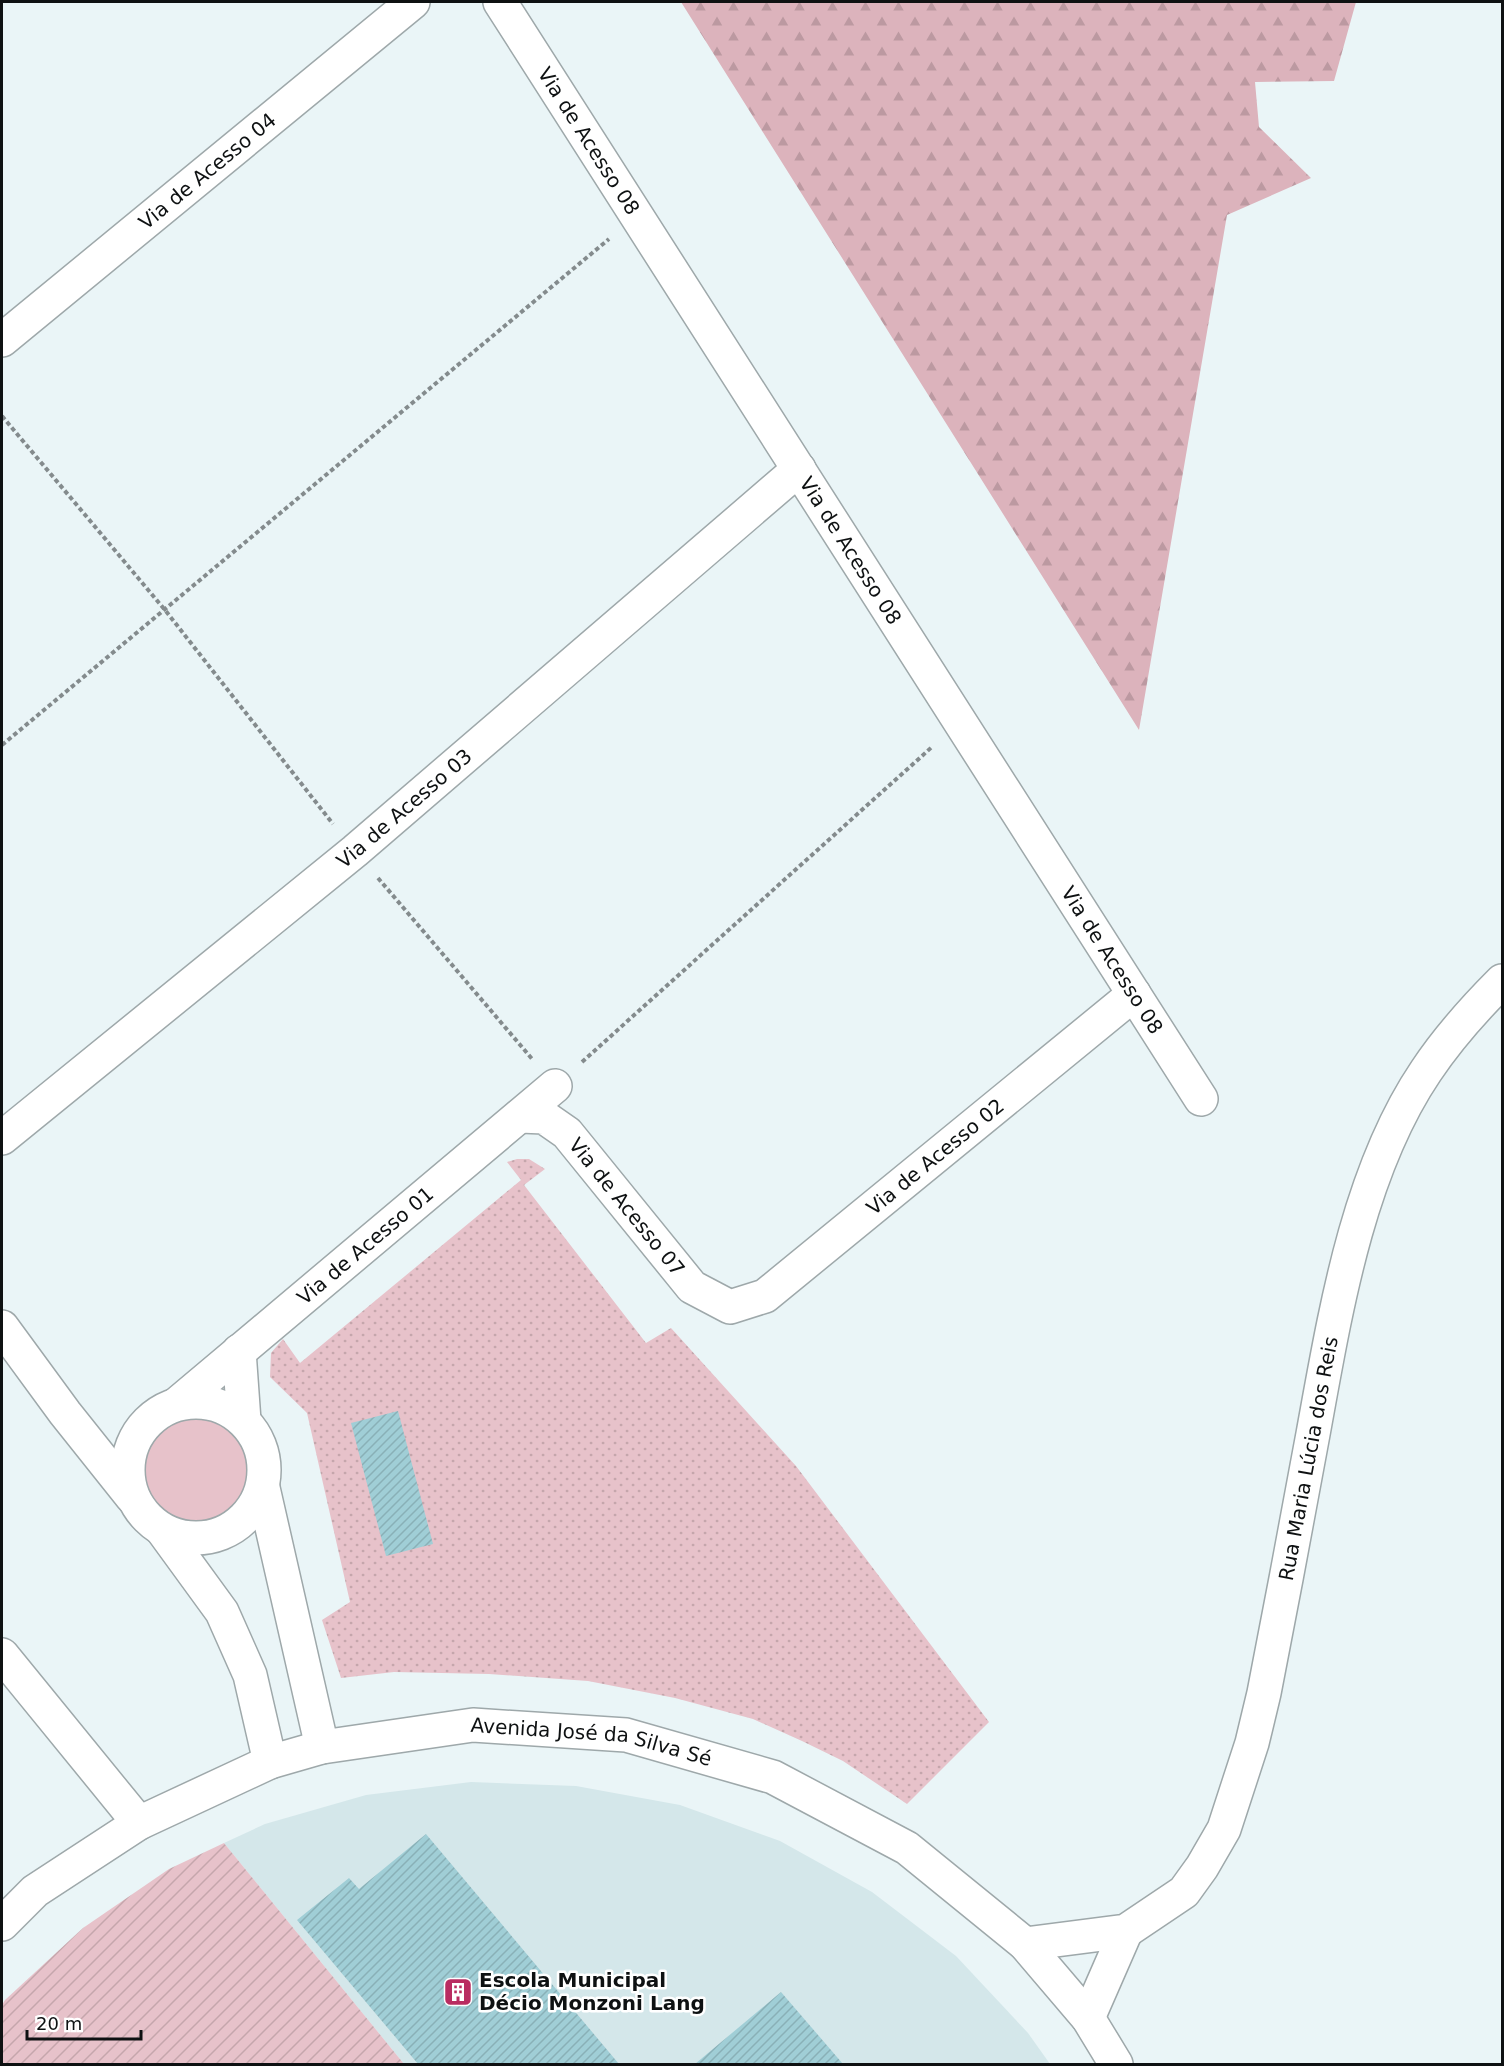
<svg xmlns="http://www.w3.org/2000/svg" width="1504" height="2066" viewBox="0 0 1504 2066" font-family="'DejaVu Sans',sans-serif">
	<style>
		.built { fill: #d4e7ea }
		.grass { fill: #e7c2ca }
		.forest { fill: url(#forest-firs) }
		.park { fill: url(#park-dots) }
		.garden { fill: url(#garden-furrows) }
		.building { fill: url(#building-hatch) }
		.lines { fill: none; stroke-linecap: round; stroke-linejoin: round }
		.minor-casing { stroke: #9ea8aa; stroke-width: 36 }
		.tertiary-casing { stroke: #9ea8aa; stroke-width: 36 }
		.path { stroke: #848b8d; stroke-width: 4; stroke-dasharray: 4.5 3; stroke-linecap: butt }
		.minor { stroke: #fff; stroke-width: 33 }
		.tertiary { stroke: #fff; stroke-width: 33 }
		.labels { text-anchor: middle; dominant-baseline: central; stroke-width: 5; stroke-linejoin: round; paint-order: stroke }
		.street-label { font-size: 20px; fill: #0e1112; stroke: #fff }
		.poi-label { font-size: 20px; font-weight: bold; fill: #0e1112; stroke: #fff; text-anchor: start }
	</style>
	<defs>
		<pattern id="forest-firs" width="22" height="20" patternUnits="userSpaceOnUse" patternTransform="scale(1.5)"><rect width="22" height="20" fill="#dcb3bc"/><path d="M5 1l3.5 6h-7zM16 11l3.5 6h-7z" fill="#bc99a1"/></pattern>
		<pattern id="park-dots" width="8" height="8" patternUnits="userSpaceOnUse" patternTransform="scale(1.5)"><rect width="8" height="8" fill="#e7c2ca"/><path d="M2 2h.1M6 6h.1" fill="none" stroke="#c5a6ac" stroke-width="1.8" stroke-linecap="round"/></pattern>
		<pattern id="garden-furrows" width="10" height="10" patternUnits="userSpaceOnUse" patternTransform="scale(1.5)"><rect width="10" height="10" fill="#e7c2ca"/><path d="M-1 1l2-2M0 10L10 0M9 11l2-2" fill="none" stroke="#c5a6ac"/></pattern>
		<pattern id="building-hatch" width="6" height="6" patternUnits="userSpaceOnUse" patternTransform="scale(1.5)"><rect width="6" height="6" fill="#a0ced6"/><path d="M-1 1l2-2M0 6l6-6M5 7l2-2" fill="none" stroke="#89b0b7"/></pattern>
	</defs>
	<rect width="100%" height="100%" fill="#eaf5f7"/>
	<path class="built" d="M 471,1782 L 576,1786 L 680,1805 L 780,1841 L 872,1892 L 956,1956 L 1028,2033 L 1050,2064 L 404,2064 L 224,1843 L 265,1824 L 366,1795 Z"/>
	<circle class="grass" cx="195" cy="1471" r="55"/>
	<path class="forest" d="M 681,2 L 1356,2 L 1334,81 L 1255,82 L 1259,127 L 1311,178 L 1227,215 L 1139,730 Z"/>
	<path class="park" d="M 517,1159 L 529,1159 L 545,1169 L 524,1185 L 646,1343 L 671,1328 L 796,1466 L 989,1722 L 907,1804 L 843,1761 L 802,1741 L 753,1719 L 675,1698 L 588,1681 L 489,1674 L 394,1672 L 341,1678 L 322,1620 L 350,1602 L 307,1413 L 270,1377 L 271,1353 L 283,1339 L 300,1363 L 521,1180 L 507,1162 Z"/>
	<path class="garden" d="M 224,1843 L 404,2064 L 2,2064 L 2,2005 L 5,2000 L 83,1928 L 169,1869 Z"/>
	<g class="building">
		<path d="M 398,1411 L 433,1544 L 386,1556 L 351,1423 Z"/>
		<path d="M 426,1834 L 619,2064 L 418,2064 L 297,1920 L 349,1878 L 359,1889 Z"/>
		<path d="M 781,1992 L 843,2064 L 695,2064 Z"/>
	</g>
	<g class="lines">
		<g class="minor-casing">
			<g id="minor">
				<path id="s1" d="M 500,2 L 1201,1099"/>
				<path id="s2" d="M 2,340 L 413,2"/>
				<path id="s3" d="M 520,1116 L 544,1117 L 567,1133 L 692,1287 L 730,1307 L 765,1296 L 1134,994"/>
				<path id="s4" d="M 2,1138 L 355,851 L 799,469"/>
				<path d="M 2,1327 L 65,1413 L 132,1497"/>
				<path d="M 239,1351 L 244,1421"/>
				<circle cx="196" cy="1470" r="68"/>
				<path id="s5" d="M 177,1404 L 555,1086"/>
				<path d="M 263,1488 L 322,1747"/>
				<path d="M 163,1531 L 222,1612 L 250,1675 L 270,1762"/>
				<path d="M 2,1655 L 139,1823"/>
			</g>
		</g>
		<g class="tertiary-casing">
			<g id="tertiary">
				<path id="s6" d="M 2,1924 L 35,1891 L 139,1823 L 270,1762 L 322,1747 L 473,1725 L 626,1735 L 773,1777 L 907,1848 L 1025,1944 L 1088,2018 L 1116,2064"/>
				<path id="s7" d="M 1025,1944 L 1126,1931 L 1184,1892 L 1202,1867 L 1224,1829 L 1252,1743 L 1264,1693 C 1281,1607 1297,1520 1313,1434 C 1335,1314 1357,1173 1426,1071 C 1448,1038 1474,1009 1502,981"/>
				<path d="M 1088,2018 L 1126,1931"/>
			</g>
		</g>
		<g class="path">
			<path d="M 2,416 L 165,610 L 333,824"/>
			<path d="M 2,745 L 609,239"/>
			<path d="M 378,878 L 533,1060"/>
			<path d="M 582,1062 L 933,746"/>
		</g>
		<use href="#minor" class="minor"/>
		<use href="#tertiary" class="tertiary"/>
	</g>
	<defs>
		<g id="building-square" transform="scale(1.5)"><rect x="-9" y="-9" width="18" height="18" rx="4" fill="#b92c61" stroke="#fff"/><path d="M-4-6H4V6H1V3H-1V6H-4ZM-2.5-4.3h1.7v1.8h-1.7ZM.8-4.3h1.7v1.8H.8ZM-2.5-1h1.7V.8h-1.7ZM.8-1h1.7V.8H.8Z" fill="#fff"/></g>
	</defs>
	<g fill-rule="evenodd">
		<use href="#building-square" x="458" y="1992"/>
	</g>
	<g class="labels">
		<g class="street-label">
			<text stroke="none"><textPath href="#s1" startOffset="165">Via de Acesso 08</textPath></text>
			<text stroke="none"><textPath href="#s2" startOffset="266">Via de Acesso 04</textPath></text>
			<text stroke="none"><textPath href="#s1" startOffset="651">Via de Acesso 08</textPath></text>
			<text stroke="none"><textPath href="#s4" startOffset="520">Via de Acesso 03</textPath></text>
			<text stroke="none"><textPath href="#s1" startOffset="1137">Via de Acesso 08</textPath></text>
			<text stroke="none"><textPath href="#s3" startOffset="550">Via de Acesso 02</textPath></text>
			<text stroke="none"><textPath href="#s3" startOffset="147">Via de Acesso 07</textPath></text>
			<text stroke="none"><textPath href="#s5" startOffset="246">Via de Acesso 01</textPath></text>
			<text stroke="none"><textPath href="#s7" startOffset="627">Rua Maria Lúcia dos Reis</textPath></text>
			<text stroke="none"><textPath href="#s6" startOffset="642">Avenida José da Silva Sé</textPath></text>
		</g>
		<g class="poi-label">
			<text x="479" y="1980">Escola Municipal<tspan x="479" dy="23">Décio Monzoni Lang</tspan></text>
		</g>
	</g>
	<rect width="1504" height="2066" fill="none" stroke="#0e1112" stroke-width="6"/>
	<path d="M27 2030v9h114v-9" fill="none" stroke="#0e1112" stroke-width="3"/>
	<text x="36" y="2030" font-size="18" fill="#0e1112" stroke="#ffffff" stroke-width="4.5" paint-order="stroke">20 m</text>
</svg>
